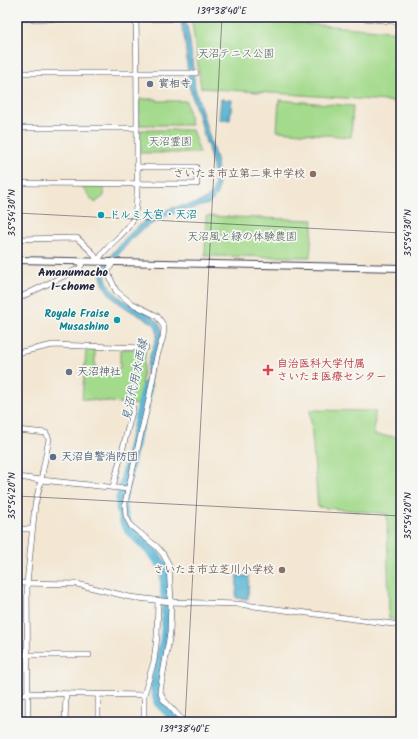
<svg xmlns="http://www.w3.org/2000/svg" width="418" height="739" viewBox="0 0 418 739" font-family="Kalam,'Klee One',sans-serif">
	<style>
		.green { fill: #a3da8b; stroke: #627e63 }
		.water { fill: #53b1d1; stroke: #3a6a86 }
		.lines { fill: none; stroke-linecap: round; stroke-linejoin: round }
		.river { stroke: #53b1d1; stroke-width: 11 }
		.minor-casing { stroke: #414052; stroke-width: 6 }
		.tertiary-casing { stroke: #414052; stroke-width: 8 }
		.minor { stroke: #fff; stroke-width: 5 }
		.tertiary { stroke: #fff; stroke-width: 6 }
		.ticks { fill: none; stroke: #22223b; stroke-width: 1; stroke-opacity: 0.45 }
		.worship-dot { fill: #6b7280; stroke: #f6f6f2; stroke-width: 1.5 }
		.education-dot { fill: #8d6e63; stroke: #f6f6f2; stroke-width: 1.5 }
		.culture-dot { fill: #0f9aa8; stroke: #f6f6f2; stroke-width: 1.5 }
		.health-dot { fill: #e0444e; stroke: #f6f6f2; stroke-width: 1.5 }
		.service-dot { fill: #5c6f8a; stroke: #f6f6f2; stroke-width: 1.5 }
		.labels { text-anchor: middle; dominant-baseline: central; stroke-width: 3.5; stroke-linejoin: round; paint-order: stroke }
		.park-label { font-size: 11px; fill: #495953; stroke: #f6f6f2 }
		.worship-label { font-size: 11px; font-weight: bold; fill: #5b616d; stroke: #f6f6f2; text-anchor: start }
		.education-label { font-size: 11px; font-weight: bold; fill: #785e54; stroke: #f6f6f2; text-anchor: end }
		.culture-label { font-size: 11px; font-weight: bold; fill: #0d838f; stroke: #f6f6f2; text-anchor: start }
		.health-label { font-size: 11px; font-weight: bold; fill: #be3a42; stroke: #f6f6f2; text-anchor: start }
		.service-label { font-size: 11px; font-weight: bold; fill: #4e5e75; stroke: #f6f6f2; text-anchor: start }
		.neighbourhood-label { font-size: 12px; font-weight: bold; fill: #22223b; stroke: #f6f6f2 }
		.water-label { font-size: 12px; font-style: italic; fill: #365b77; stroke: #f6f6f2 }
		.neatline { fill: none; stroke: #22223b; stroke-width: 1.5 }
		.ticks-label { font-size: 10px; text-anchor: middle; fill: #22223b }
	</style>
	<rect width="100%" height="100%" fill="#f6f6f2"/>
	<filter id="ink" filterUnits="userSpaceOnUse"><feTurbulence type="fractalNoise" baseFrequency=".025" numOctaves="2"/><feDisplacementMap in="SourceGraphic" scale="8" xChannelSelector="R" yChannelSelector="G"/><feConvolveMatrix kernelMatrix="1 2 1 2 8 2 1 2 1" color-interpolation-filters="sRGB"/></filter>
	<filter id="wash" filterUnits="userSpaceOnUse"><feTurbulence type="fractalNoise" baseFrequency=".012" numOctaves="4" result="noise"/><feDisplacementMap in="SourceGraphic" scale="16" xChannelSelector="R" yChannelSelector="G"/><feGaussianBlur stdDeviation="0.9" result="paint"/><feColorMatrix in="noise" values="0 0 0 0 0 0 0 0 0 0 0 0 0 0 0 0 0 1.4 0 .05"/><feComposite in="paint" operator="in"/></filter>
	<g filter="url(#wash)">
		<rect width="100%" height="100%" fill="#f3e7d3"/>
		<g class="green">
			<path d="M 191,17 L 229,17 L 401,32 L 401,102 L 201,88 L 195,43 Z"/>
			<path d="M 139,99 L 157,99 L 157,101 L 186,101 L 191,125 L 139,125 Z"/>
			<path d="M 279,100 L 353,106 L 351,137 L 277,131 Z"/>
			<path d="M 140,130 L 192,130 L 200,153 L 140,153 Z"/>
			<path d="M 80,185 L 103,185 L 104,187 L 104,196 L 95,203 Z"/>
			<path d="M 206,216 L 313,220 L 310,257 L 205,256 Z"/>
			<path d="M 89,349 L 95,349 L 95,368 L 120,369 L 120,350 L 122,349 L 146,350 L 139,405 L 82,399 L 86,351 Z"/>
			<path d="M 310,410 L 375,411 L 374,435 L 401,437 L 401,621 L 389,619 L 387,514 L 318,507 Z"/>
		</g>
		<g class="water">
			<path d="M 180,17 L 185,17 L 190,41 L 195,88 L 216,159 L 218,171 L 216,174 L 218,180 L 217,182 L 219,184 L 217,194 L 212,201 L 209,204 L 168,215 L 143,229 L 129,242 L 105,271 C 107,307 158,306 162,331 C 163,340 155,355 153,364 C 150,376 149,389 147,401 L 143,400 C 145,385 146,369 150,355 C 152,347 160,336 156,328 C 155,323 149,321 145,319 C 123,306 102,297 100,269 C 119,245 138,219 169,209 C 183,204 209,206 214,188 C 216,181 212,163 210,155 C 209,151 207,147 208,143 L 206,143 L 201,123 L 200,122 L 189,86 L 185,41 Z"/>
			<path d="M 221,99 L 232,100 L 230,120 L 219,119 Z"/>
			<path d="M 237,575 L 249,576 L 248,599 L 236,598 Z"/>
		</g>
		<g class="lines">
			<path class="river" d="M 147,386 L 121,499 L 121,507 L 125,522 L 129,529 L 154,554 L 163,566 L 165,574 L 167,623 L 165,640 L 155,687 L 159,702 L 178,722"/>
		</g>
	</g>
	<g filter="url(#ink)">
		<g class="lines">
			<g class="minor-casing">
				<g id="minor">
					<path d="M 354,17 L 401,22"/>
					<path d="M 17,19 L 169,19"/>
					<path d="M 17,73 L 196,73"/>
					<path d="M 17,128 L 137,128"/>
					<path d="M 17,183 L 197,184 L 196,167 L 137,167"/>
					<path d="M 17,239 L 77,238 L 92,252 L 98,261"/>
					<path d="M 98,261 C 106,244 126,235 133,219 C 139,208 137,169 137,155 C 137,110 137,64 136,18"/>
					<path d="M 114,261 L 109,269 L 109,275 L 116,291 L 131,303 L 157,316 L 162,323 L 164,328 L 163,337 L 157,356 L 149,399 L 125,503 L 126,516 L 131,526 L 157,547 L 163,554 L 169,565 L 171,602 L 170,633 L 160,691 L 163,699 L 184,722"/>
					<path d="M 17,299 L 80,268 L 83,261"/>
					<path d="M 17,353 L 53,345 L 146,348"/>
					<path d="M 17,430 L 46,433 L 49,439 L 41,480 L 35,505 L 27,583 L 28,722"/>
					<path d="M 17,477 L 41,480 L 128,489"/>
					<path d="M 113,487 L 133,408"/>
					<path d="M 17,529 L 32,529"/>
					<path d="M 17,583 L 77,584 L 130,597 L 171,602 L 237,604 L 401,625"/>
					<path d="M 17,652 L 27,655 L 89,655"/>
					<path d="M 98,695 L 98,722"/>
					<path d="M 17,697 L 27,693 L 144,695"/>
					<path d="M 65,722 L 66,694"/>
					<path d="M 144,722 L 144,695 L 154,661 L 157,637 L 158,600"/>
				</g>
			</g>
			<g class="tertiary-casing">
				<path id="tertiary" d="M 17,260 L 401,268"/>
			</g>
			<use href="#minor" class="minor"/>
			<use href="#tertiary" class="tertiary"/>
		</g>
	</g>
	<path class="ticks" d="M 17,213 L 401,233M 17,496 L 401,516M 185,722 L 222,17"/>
	<g class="worship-dot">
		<circle cx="150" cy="84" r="4"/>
		<circle cx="69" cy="372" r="4"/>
	</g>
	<g class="education-dot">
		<circle cx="313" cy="174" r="4"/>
		<circle cx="282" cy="570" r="4"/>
	</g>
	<g class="culture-dot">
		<circle cx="101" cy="215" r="4"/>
		<circle cx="117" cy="320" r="4"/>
	</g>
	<path class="health-dot" d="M266 364h4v4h4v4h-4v4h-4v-4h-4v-4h4z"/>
	<circle class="service-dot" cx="53" cy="457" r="4"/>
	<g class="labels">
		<g class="park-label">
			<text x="236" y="54">天沼テニス公園</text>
			<text x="170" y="142">天沼霊園</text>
			<text x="242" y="237">天沼風と緑の体験農園</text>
		</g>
		<g class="worship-label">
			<text x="158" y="84">實相寺</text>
			<text x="77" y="372">天沼神社</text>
		</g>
		<g class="education-label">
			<text x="305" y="174">さいたま市立第二東中学校</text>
			<text x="274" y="570">さいたま市立芝川小学校</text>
		</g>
		<g class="culture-label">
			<text x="109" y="215">ドルミ大宮・天沼</text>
			<text x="109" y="314" text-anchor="end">Royale Fraise<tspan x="109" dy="13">Musashino</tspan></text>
		</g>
		<g class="health-label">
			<text x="277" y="364">自治医科大学付属<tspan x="277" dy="13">さいたま医療センター</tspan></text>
		</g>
		<g class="service-label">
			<text x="61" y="457">天沼自警消防団</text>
		</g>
		<g class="neighbourhood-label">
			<text x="73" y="272">Amanumacho<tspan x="73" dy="14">1-chome</tspan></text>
		</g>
		<g class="water-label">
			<text transform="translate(135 380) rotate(-78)">見沼代用水西縁</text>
		</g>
	</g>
	<rect width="418" height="739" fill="none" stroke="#f6f6f2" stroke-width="44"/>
	<rect x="22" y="22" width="374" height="695" class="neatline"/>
	<g class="ticks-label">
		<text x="222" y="14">139°38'40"E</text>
		<text transform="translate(11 213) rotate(-90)" y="4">35°54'30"N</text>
		<text transform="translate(407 233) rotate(-90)" y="4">35°54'30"N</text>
		<text transform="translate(11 496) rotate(-90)" y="4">35°54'20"N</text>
		<text transform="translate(407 516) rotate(-90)" y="4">35°54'20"N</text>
		<text x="185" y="732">139°38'40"E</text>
	</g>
</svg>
